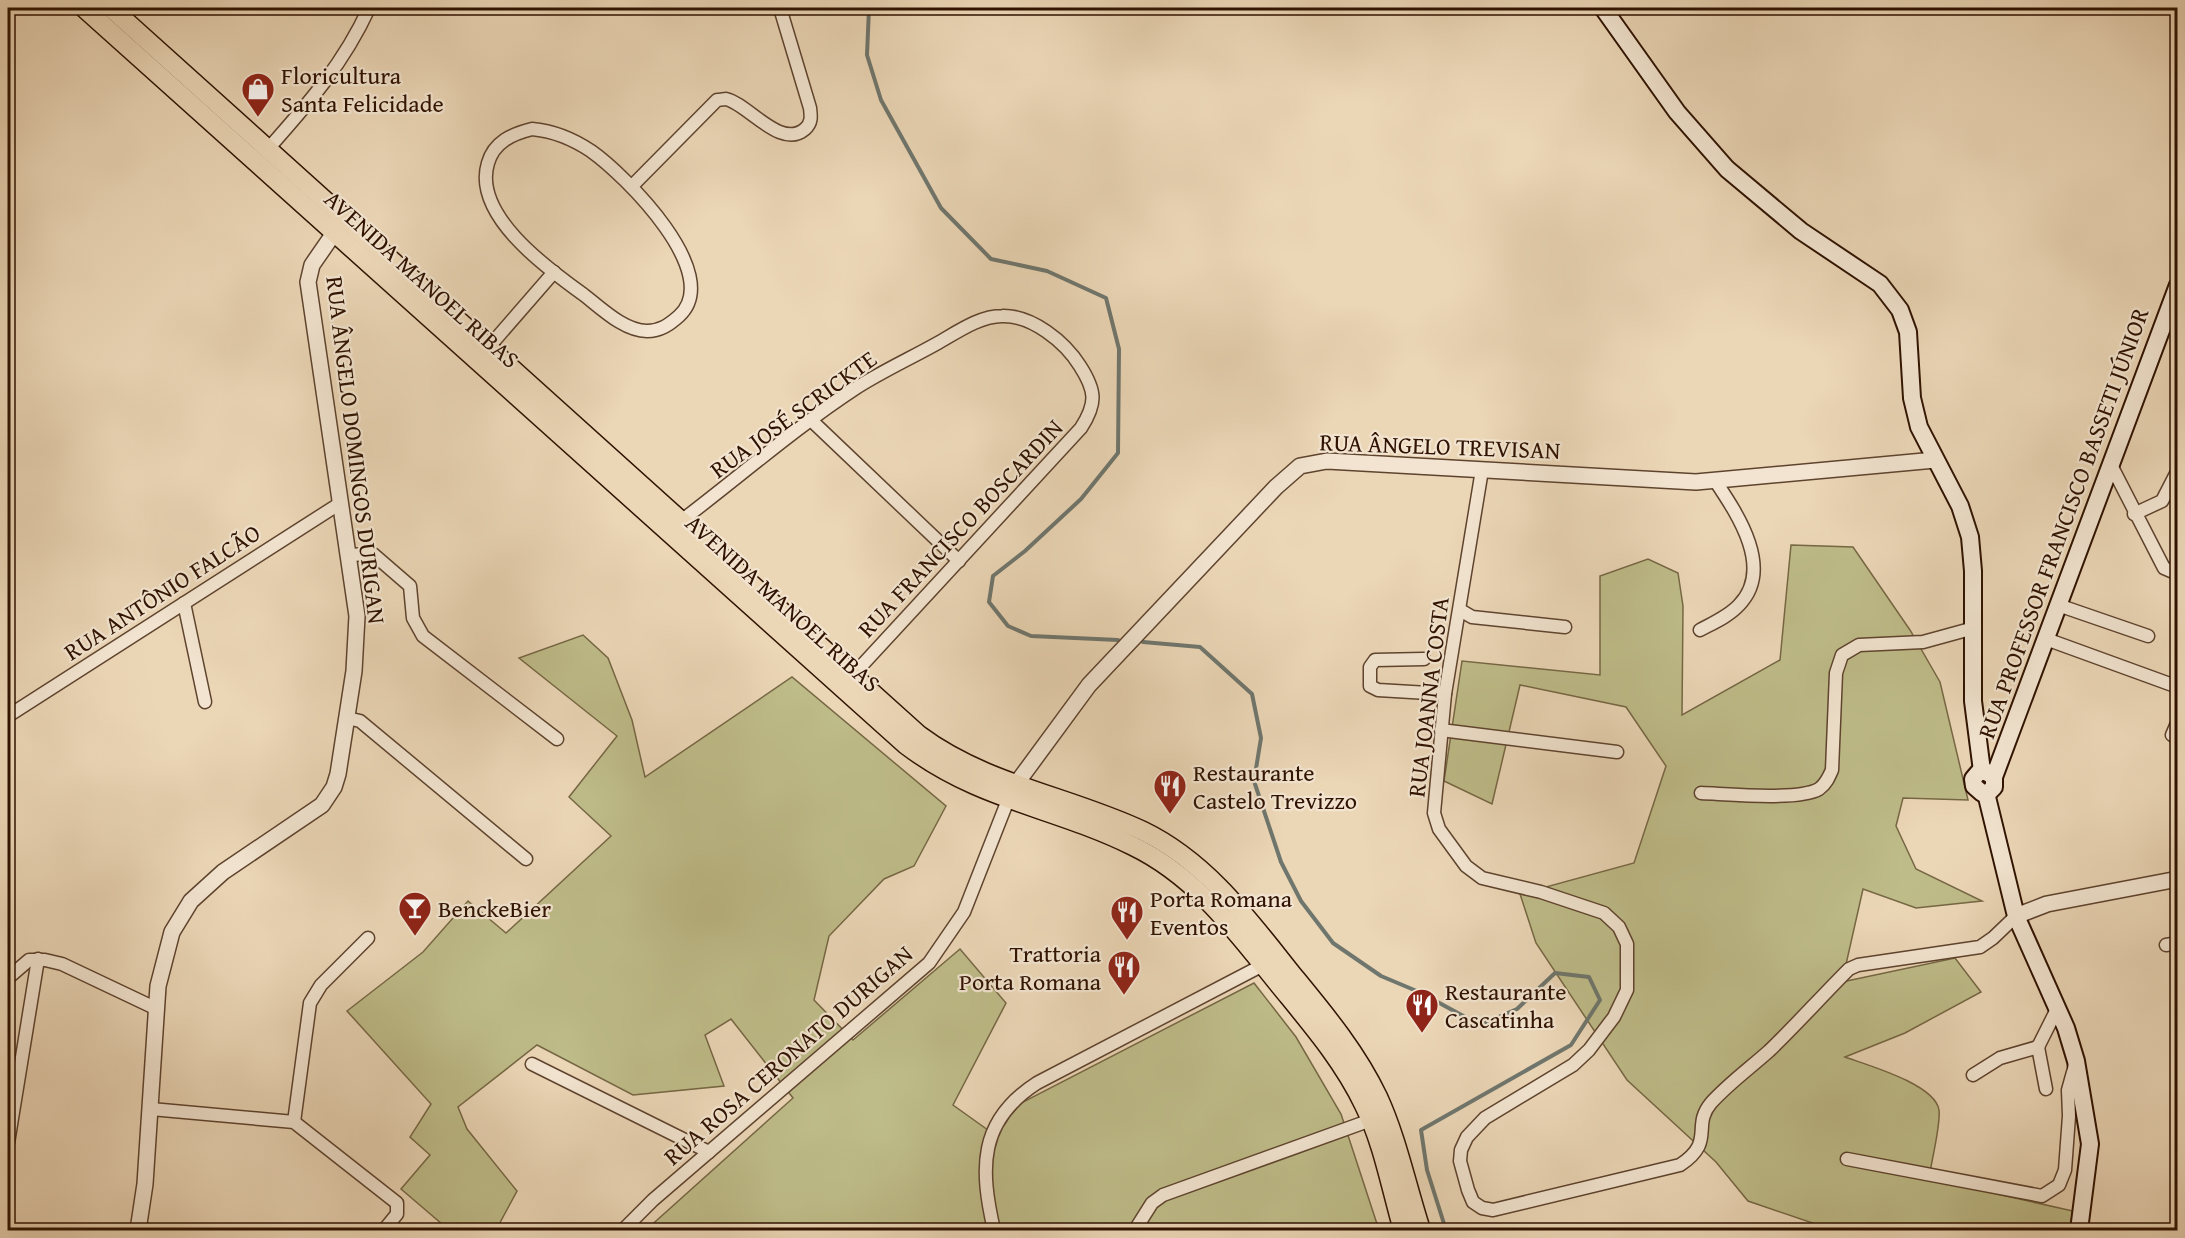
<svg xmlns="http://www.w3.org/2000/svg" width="2185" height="1238" viewBox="0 0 2185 1238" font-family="'Gentium Book Plus',serif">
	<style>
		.green { fill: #bebc89; stroke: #766744; stroke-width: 1.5 }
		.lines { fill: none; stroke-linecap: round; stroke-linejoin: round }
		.stream { stroke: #6f766d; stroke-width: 4 }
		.minor-casing { stroke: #5e432e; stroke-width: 15 }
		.tertiary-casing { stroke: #5e432e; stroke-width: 18 }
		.secondary-casing { stroke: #2f1200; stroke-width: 20 }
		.primary-casing { stroke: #2f1200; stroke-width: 21 }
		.minor { stroke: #f2e4d0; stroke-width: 12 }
		.tertiary { stroke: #f2e4d0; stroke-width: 15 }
		.secondary { stroke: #f2e4d0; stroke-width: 16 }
		.primary { stroke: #ebd6b6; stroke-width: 18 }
		.labels { text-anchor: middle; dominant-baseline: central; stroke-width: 4.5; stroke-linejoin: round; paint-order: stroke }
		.poi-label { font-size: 24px; fill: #2f1200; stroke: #f2e4d0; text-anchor: start }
		.street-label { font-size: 24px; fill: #2f1200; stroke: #f2e4d0 }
	</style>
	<rect width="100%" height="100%" fill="#ebd6b6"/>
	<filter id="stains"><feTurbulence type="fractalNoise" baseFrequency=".00333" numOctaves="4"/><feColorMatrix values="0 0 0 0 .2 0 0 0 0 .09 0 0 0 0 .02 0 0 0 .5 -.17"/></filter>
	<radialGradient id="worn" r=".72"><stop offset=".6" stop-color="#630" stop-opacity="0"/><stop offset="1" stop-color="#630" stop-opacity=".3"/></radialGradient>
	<g class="green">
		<path d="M 1791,545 L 1853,547 L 1910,630 L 1940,682 L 1968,800 L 1903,798 L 1896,826 L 1916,869 L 1982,901 L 1916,908 L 1863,889 L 1842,982 L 1955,958 L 1981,992 L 1905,1033 L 1845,1057 C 1867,1065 1935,1084 1939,1110 C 1941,1125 1931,1162 1929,1179 L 2073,1211 L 2069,1230 L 1833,1230 L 1748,1201 L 1716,1162 L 1627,1080 L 1536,943 L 1520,894 L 1634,863 L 1666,766 L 1626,707 L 1520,685 L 1492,804 L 1444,781 L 1462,661 L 1600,675 L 1600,576 L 1648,559 L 1678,573 L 1683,606 L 1682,715 L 1780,660 Z"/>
		<path d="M 583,635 L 608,658 L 632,720 L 645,777 L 792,677 L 946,806 L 914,866 L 884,879 L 829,936 L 814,1000 L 853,1040 L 960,949 L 1006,1003 L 953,1105 L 995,1135 L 1007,1118 L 1023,1102 L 1254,983 L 1296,1037 L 1341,1114 L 1379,1230 L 646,1230 L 793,1098 L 731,1019 L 705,1035 L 724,1086 L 633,1095 L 537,1045 L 458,1107 L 467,1129 L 517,1191 L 496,1230 L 449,1230 L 401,1189 L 430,1155 L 410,1137 L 431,1104 L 347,1011 L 423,952 L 468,901 L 506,933 L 611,836 L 569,797 L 617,736 L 519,658 Z"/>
	</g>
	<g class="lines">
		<g class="stream">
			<path d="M 869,8 L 867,55 L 881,100 L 941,208 L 991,259 L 1047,271 L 1106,298 L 1119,349 L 1118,453 L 1081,499 L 1025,551 L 993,576 L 989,602 L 1008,626 L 1031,636 L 1118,640"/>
			<path d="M 1143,642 L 1200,647 L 1252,694 L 1261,738 L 1254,781 L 1281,862 L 1301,901 L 1333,943 L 1381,976 L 1419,992 L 1480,1025 L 1517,1009 L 1555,973 L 1589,977 L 1600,1000 L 1571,1045 L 1421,1130 L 1427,1170 L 1446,1230"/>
		</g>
		<g class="minor-casing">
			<g id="minor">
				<path d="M 532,129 C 554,131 573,139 591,151 C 625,175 725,274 679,316 C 669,325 660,331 647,331 C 624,331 601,308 584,295 C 548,269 472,215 488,163 C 494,142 512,134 532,129 Z"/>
				<path d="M 268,149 C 308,104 344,63 369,8"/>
				<path d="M 633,185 L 717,100 C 719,100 725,99 726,99 C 748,104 781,150 805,129 C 812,123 811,116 810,108 L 780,8"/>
				<path d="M 488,348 L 554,272"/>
				<path d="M 812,421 L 959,561"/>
				<path d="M 2111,465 L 2164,568 L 2178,574"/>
				<path d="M 1482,470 L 1445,694 L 1434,813 L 1439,829 L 1466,866 L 1482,878 L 1541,892 L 1604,913 L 1619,927 L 1627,944 L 1627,990 L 1614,1017 L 1589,1050 L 1573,1065 L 1485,1118 L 1467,1137 L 1461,1150 L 1460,1161 L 1468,1190 L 1473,1202 L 1482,1208 L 1493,1210 L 1680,1165 C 1716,1141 1691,1127 1711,1103 C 1728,1084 1750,1068 1769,1051 C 1796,1025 1822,996 1849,969 L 1858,965 L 1980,947 L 1993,938 L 2016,916"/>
				<path d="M 2134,514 L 2162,501 L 2178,470"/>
				<path d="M 681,521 C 739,477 795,428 856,388 C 881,372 909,359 936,344 C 956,333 979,316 1002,316 C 1032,315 1065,342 1080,366 C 1096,391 1097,403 1081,428 L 853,675"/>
				<path d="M 347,555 L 373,554 L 410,586 L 413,618 L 423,636 L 557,739"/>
				<path d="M 184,603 L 205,702"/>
				<path d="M 2058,605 L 2148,636"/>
				<path d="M 1460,610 L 1472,617 L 1565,627"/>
				<path d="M 1700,630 C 1713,623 1729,616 1739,605 C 1774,569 1738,515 1716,482"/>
				<path d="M 2046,639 L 2178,687"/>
				<path d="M 1424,659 L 1375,660 L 1370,667 L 1370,686 L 1378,690 L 1445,694"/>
				<path d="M 8,716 L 339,504"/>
				<path d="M 347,718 L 360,721 L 526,859"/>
				<path d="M 1441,730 L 1617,752"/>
				<path d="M 2172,735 L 2178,721"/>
				<path d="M 1701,793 C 1728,794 1798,801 1819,789 C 1826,784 1829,777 1832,770 L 1836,673 L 1842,655 L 1859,645 L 1923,642 L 1974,628"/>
				<path d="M 2166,945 L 2178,943"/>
				<path d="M 8,978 L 29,960 L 45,960 L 62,964 L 157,1009"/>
				<path d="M 2038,1047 L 2057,1009"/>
				<path d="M 532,1064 L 709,1152"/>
				<path d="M 1973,1075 L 2000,1058 L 2038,1047 L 2046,1089"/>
				<path d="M 151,1109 L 294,1122 L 397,1203 L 397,1214 L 384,1230"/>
				<path d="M 294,1122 L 310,1003 L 321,985 L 368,938"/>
				<path d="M 8,1143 L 38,959"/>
				<path d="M 1847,1159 L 2042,1196 L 2059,1185 L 2065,1170 L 2069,1116 L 2068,1090 L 2075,1065"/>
				<path d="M 623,1230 L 653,1200 L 929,963 L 964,912 L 1008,800"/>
				<path d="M 994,1230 C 980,1169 978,1121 1037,1083 L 1263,965"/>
				<path d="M 1135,1230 L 1152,1203 L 1163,1195 L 1371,1120"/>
			</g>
		</g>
		<g class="tertiary-casing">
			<g id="tertiary">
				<path d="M 1011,791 L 1089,685 L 1276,487 L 1300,466 L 1327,461 L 1696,482 L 1935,460"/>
				<path d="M 2016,916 L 2047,904 L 2178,879"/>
				<path d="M 138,1230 L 145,1184 L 158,986 L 172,932 L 191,901 L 223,872 L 322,805 L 334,787 L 338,774 L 354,671 L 357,616 L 308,282 L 312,265 L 341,223"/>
			</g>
		</g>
		<g class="secondary-casing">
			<g id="secondary">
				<path d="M 1603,8 L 1677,112 L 1727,169 L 1801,231 L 1880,284 L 1900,310 L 1908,332 L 1912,398 L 1919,427 L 1960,506 L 1970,537 L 1973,571 L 1973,701 L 1982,771"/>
				<path d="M 1994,777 L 1985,771 L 1978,773 L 1973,779 L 1974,786 L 1982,793 L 1989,792 L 1994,787 L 1994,777 L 2178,285"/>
				<path d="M 1986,793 L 2016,916 L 2066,1028 L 2076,1061 L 2090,1144 L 2079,1230"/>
			</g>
		</g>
		<g class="primary-casing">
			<g id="primary">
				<path d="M 84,8 L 906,745 C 980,801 1054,807 1133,846 C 1197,877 1237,933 1280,986 C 1311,1024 1343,1061 1364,1105 C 1383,1143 1391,1189 1403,1230"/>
				<path d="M 111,8 L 919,735 C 986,785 1069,796 1143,831 C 1207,862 1249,920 1292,974 C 1324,1013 1356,1051 1378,1097 C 1397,1138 1407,1187 1421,1230"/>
			</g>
		</g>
		<use href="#minor" class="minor"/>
		<use href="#tertiary" class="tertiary"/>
		<use href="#secondary" class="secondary"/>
		<use href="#primary" class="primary"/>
	</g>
	<defs>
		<g id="shop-pin" transform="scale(1.725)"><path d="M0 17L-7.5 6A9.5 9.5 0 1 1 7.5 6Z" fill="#8f2418" stroke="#f2e4d0"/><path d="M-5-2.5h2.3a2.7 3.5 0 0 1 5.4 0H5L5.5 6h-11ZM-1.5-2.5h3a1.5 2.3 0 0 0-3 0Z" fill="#fff"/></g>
		<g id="restaurant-pin" transform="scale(1.725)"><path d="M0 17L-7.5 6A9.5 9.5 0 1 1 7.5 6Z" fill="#8f2418" stroke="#f2e4d0"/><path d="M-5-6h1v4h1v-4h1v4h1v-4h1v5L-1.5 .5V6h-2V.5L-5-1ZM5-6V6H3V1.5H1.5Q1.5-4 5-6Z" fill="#fff"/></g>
		<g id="bar-pin" transform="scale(1.725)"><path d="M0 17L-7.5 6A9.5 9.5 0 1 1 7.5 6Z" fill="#8f2418" stroke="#f2e4d0"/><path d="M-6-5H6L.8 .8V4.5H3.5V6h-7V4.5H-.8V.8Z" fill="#fff"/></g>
	</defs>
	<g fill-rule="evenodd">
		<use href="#shop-pin" x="258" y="89"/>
		<use href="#restaurant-pin" x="1170" y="786"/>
		<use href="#bar-pin" x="415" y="908"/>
		<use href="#restaurant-pin" x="1127" y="912"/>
		<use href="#restaurant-pin" x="1124" y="967"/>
		<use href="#restaurant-pin" x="1422" y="1005"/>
	</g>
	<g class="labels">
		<g class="poi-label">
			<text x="281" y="75">Floricultura<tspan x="281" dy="28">Santa Felicidade</tspan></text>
			<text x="1193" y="772">Restaurante<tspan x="1193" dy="28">Castelo Trevizzo</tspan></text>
			<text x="1150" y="898">Porta Romana<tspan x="1150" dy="28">Eventos</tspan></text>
			<text x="438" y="908">BenckeBier</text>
			<text x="1101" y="953" text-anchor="end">Trattoria<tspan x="1101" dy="28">Porta Romana</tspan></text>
			<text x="1445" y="991">Restaurante<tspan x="1445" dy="28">Cascatinha</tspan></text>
		</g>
		<g class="street-label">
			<text transform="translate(422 279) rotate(42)">AVENIDA MANOEL RIBAS</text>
			<text transform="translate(793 414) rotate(-36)">RUA JOSÉ SCRICKTE</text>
			<text transform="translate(1440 446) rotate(2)">RUA ÂNGELO TREVISAN</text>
			<text transform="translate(356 450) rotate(83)">RUA ÂNGELO DOMINGOS DURIGAN</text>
			<text transform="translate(2063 523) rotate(-70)">RUA PROFESSOR FRANCISCO BASSETI JÚNIOR</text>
			<text transform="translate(960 528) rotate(-47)">RUA FRANCISCO BOSCARDIN</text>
			<text transform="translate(162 592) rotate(-33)">RUA ANTÔNIO FALCÃO</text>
			<text transform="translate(783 603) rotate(42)">AVENIDA MANOEL RIBAS</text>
			<text transform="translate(1428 697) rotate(-83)">RUA JOANNA COSTA</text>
			<text transform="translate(788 1055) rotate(-41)">RUA ROSA CERONATO DURIGAN</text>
		</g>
	</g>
	<rect width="2185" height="1238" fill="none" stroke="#ebd6b6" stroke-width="30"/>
	<rect x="9" y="9" width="2167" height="1220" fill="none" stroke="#2f1200" stroke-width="3"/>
	<rect x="15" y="15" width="2155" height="1208" fill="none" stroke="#2f1200" stroke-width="1.5"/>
	<rect width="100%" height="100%" filter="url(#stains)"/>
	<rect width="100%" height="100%" fill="url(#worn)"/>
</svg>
